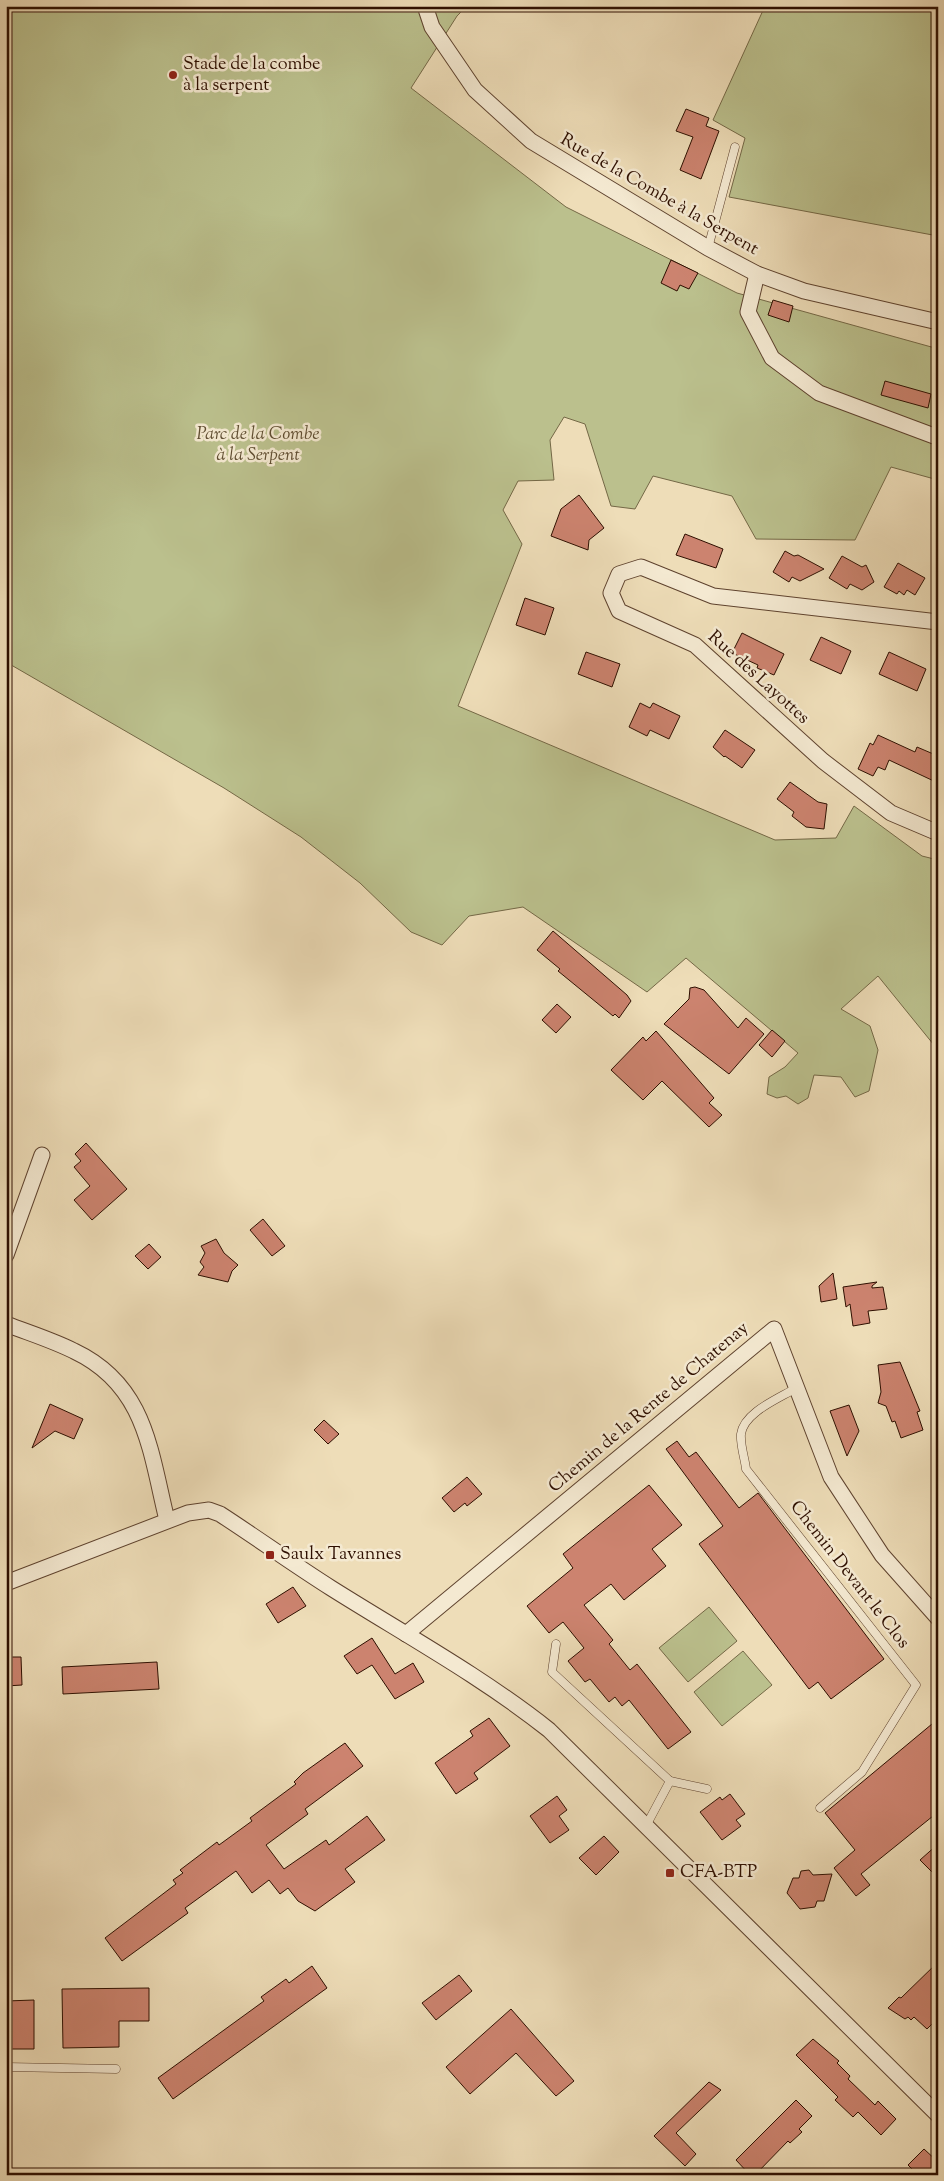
<svg xmlns="http://www.w3.org/2000/svg" width="944" height="2181" viewBox="0 0 944 2181" font-family="'Sorts Mill Goudy',serif">
	<style>
		.green { fill: #bbc08d; stroke: #746846 }
		.building { fill: #cc836f; stroke: #2e0f00 }
		.lines { fill: none; stroke-linecap: round; stroke-linejoin: round }
		.lane-casing { stroke: #5e422e; stroke-width: 9 }
		.street-casing { stroke: #5e422e; stroke-width: 17 }
		.lane { stroke: #f4e9d1; stroke-width: 8 }
		.street { stroke: #f4e9d1; stroke-width: 15 }
		.poi-dot { fill: #8f2418; stroke: #f4e9d1; stroke-width: 2 }
		.labels { text-anchor: middle; dominant-baseline: central; stroke-width: 5; stroke-linejoin: round; paint-order: stroke }
		.poi-label { font-size: 18px; fill: #2e0f00; stroke: #f4e9d1; text-anchor: start }
		.street-label { font-size: 18px; fill: #2e0f00; stroke: #f4e9d1 }
		.park-label { font-size: 18px; font-style: italic; fill: #5f4d31; stroke: #f4e9d1 }
	</style>
	<rect width="100%" height="100%" fill="#eeddb8"/>
	<filter id="stains"><feTurbulence type="fractalNoise" baseFrequency=".004" numOctaves="4"/><feColorMatrix values="0 0 0 0 .2 0 0 0 0 .09 0 0 0 0 .02 0 0 0 .5 -.17"/></filter>
	<radialGradient id="worn" r=".72"><stop offset=".6" stop-color="#630" stop-opacity="0"/><stop offset="1" stop-color="#630" stop-opacity=".3"/></radialGradient>
	<g class="green">
		<path d="M 6,6 L 467,6 L 457,16 L 411,88 L 566,207 L 737,293 L 935,348 L 938,351 L 938,480 L 891,467 L 855,540 L 756,539 L 732,496 L 653,476 L 635,509 L 611,506 L 585,424 L 564,417 L 550,440 L 554,480 L 518,481 L 503,510 L 522,544 L 458,706 L 775,840 L 836,838 L 854,806 L 922,856 L 938,860 L 938,1050 L 878,976 L 841,1009 L 870,1026 L 878,1050 L 869,1091 L 855,1097 L 841,1077 L 814,1075 L 808,1098 L 798,1104 L 786,1096 L 777,1098 L 767,1094 L 769,1077 L 785,1067 L 798,1053 L 686,958 L 647,992 L 523,907 L 469,916 L 442,945 L 411,932 L 360,883 L 301,837 L 224,788 L 6,662 Z"/>
		<path d="M 765,6 L 938,6 L 938,236 L 729,197 L 745,138 L 713,120 Z"/>
		<path d="M 709,1607 L 737,1641 L 688,1682 L 659,1648 Z"/>
		<path d="M 743,1651 L 772,1685 L 722,1726 L 694,1692 Z"/>
	</g>
	<g class="building">
		<path d="M 686,109 L 709,118 L 706,126 L 719,131 L 701,179 L 680,170 L 693,137 L 676,131 Z"/>
		<path d="M 671,260 L 698,273 L 689,289 L 680,285 L 677,291 L 661,283 Z"/>
		<path d="M 773,300 L 793,306 L 789,322 L 768,315 Z"/>
		<path d="M 885,381 L 931,394 L 928,408 L 881,395 Z"/>
		<path d="M 579,495 L 604,528 L 589,540 L 588,550 L 551,536 L 561,509 Z"/>
		<path d="M 685,534 L 723,549 L 716,568 L 676,555 Z"/>
		<path d="M 785,551 L 794,556 L 798,555 L 824,569 L 800,581 L 792,577 L 789,582 L 773,572 Z"/>
		<path d="M 842,556 L 862,567 L 866,565 L 874,582 L 862,590 L 850,584 L 847,589 L 829,578 Z"/>
		<path d="M 898,563 L 925,578 L 915,595 L 907,590 L 904,595 L 899,591 L 897,594 L 884,587 Z"/>
		<path d="M 525,598 L 554,608 L 545,635 L 516,625 Z"/>
		<path d="M 742,633 L 784,654 L 774,675 L 757,668 L 758,665 L 732,653 Z"/>
		<path d="M 821,637 L 851,651 L 841,674 L 810,660 Z"/>
		<path d="M 586,652 L 620,664 L 612,687 L 578,674 Z"/>
		<path d="M 889,652 L 926,669 L 917,691 L 879,674 Z"/>
		<path d="M 640,703 L 650,708 L 653,703 L 680,716 L 669,739 L 650,730 L 647,736 L 629,727 Z"/>
		<path d="M 725,730 L 755,750 L 742,768 L 725,756 L 724,757 L 713,747 Z"/>
		<path d="M 878,735 L 915,752 L 917,747 L 938,756 L 938,783 L 889,760 L 885,770 L 878,767 L 873,776 L 858,769 L 870,743 L 873,745 Z"/>
		<path d="M 790,782 L 818,802 L 827,804 L 824,829 L 806,827 L 792,816 L 794,812 L 777,799 Z"/>
		<path d="M 553,931 L 627,995 L 631,1001 L 619,1018 L 615,1014 L 613,1016 L 558,971 L 560,969 L 537,950 Z"/>
		<path d="M 695,987 L 704,990 L 738,1028 L 746,1018 L 764,1034 L 729,1074 L 664,1024 L 689,999 L 690,988 Z"/>
		<path d="M 557,1004 L 571,1017 L 556,1033 L 542,1020 Z"/>
		<path d="M 772,1030 L 785,1041 L 772,1057 L 759,1045 Z"/>
		<path d="M 656,1031 L 714,1098 L 709,1103 L 722,1115 L 709,1127 L 662,1081 L 643,1100 L 611,1070 L 643,1037 L 646,1041 Z"/>
		<path d="M 86,1143 L 127,1189 L 92,1220 L 74,1200 L 90,1186 L 74,1167 L 81,1161 L 75,1154 Z"/>
		<path d="M 263,1219 L 285,1246 L 272,1256 L 250,1230 Z"/>
		<path d="M 216,1239 L 224,1253 L 238,1265 L 232,1271 L 228,1282 L 198,1275 L 204,1267 L 200,1262 L 205,1253 L 201,1246 Z"/>
		<path d="M 149,1244 L 161,1257 L 148,1269 L 135,1256 Z"/>
		<path d="M 833,1273 L 837,1299 L 821,1302 L 819,1286 Z"/>
		<path d="M 877,1282 L 872,1286 L 872,1288 L 883,1287 L 887,1309 L 868,1311 L 870,1323 L 853,1326 L 850,1304 L 846,1307 L 843,1287 Z"/>
		<path d="M 900,1362 L 920,1411 L 917,1412 L 923,1430 L 901,1438 L 895,1421 L 892,1422 L 886,1406 L 878,1403 L 881,1392 L 878,1365 Z"/>
		<path d="M 50,1404 L 83,1419 L 74,1439 L 55,1431 L 32,1448 Z"/>
		<path d="M 849,1405 L 859,1431 L 847,1456 L 830,1411 Z"/>
		<path d="M 324,1420 L 339,1434 L 328,1444 L 314,1430 Z"/>
		<path d="M 677,1441 L 689,1457 L 696,1452 L 739,1508 L 758,1493 L 884,1659 L 831,1699 L 818,1682 L 809,1689 L 699,1544 L 723,1526 L 666,1449 Z"/>
		<path d="M 467,1477 L 482,1494 L 467,1506 L 465,1503 L 454,1512 L 442,1498 Z"/>
		<path d="M 649,1485 L 682,1525 L 652,1549 L 666,1566 L 624,1600 L 611,1584 L 584,1605 L 613,1640 L 609,1644 L 630,1670 L 637,1664 L 691,1732 L 668,1749 L 629,1700 L 622,1706 L 615,1697 L 609,1702 L 590,1679 L 585,1682 L 568,1661 L 584,1648 L 563,1622 L 549,1633 L 527,1606 L 573,1568 L 563,1554 Z"/>
		<path d="M 293,1587 L 306,1606 L 278,1623 L 266,1604 Z"/>
		<path d="M 372,1638 L 395,1674 L 413,1663 L 424,1682 L 395,1699 L 372,1665 L 357,1674 L 344,1656 Z"/>
		<path d="M 6,1657 L 21,1657 L 22,1685 L 6,1686 Z"/>
		<path d="M 157,1662 L 159,1689 L 63,1694 L 62,1667 Z"/>
		<path d="M 489,1718 L 510,1746 L 474,1773 L 478,1779 L 456,1794 L 435,1763 L 473,1736 L 470,1731 Z"/>
		<path d="M 938,1719 L 938,1812 L 861,1874 L 870,1885 L 856,1896 L 834,1868 L 855,1850 L 825,1813 Z"/>
		<path d="M 345,1743 L 363,1766 L 305,1809 L 308,1814 L 266,1845 L 284,1869 L 326,1840 L 329,1845 L 367,1816 L 385,1840 L 345,1869 L 355,1882 L 315,1911 L 298,1901 L 288,1888 L 280,1894 L 269,1880 L 252,1893 L 236,1871 L 185,1908 L 188,1913 L 122,1961 L 105,1938 L 176,1884 L 173,1880 L 183,1873 L 180,1870 L 217,1842 L 219,1845 L 252,1821 L 250,1818 L 296,1784 L 294,1782 L 303,1773 Z"/>
		<path d="M 730,1794 L 745,1814 L 736,1820 L 741,1826 L 722,1840 L 700,1812 L 720,1797 L 722,1800 Z"/>
		<path d="M 557,1796 L 567,1810 L 559,1816 L 569,1830 L 550,1843 L 530,1816 Z"/>
		<path d="M 604,1836 L 619,1852 L 596,1875 L 579,1858 Z"/>
		<path d="M 938,1844 L 938,1878 L 920,1860 Z"/>
		<path d="M 809,1870 L 813,1875 L 832,1874 L 824,1901 L 817,1901 L 815,1907 L 800,1909 L 787,1893 L 793,1878 L 799,1878 L 801,1871 Z"/>
		<path d="M 938,1962 L 938,2018 L 927,2029 L 914,2017 L 911,2020 L 908,2017 L 905,2019 L 888,2008 L 899,1997 L 901,1998 Z"/>
		<path d="M 312,1966 L 327,1988 L 173,2099 L 158,2078 L 264,2001 L 261,1997 L 286,1979 L 289,1983 Z"/>
		<path d="M 459,1975 L 472,1991 L 436,2020 L 422,2003 Z"/>
		<path d="M 149,1988 L 149,2021 L 119,2021 L 119,2047 L 63,2048 L 62,1989 Z"/>
		<path d="M 34,2000 L 34,2049 L 6,2049 L 6,2001 Z"/>
		<path d="M 511,2009 L 574,2081 L 556,2096 L 516,2053 L 470,2094 L 446,2067 Z"/>
		<path d="M 813,2039 L 839,2061 L 837,2063 L 850,2076 L 848,2079 L 875,2105 L 878,2101 L 896,2119 L 881,2135 L 858,2112 L 853,2117 L 835,2100 L 838,2097 L 796,2055 Z"/>
		<path d="M 709,2082 L 721,2090 L 676,2133 L 696,2154 L 685,2166 L 654,2136 Z"/>
		<path d="M 796,2100 L 812,2116 L 799,2129 L 802,2132 L 790,2143 L 788,2141 L 755,2175 L 750,2175 L 736,2160 Z"/>
		<path d="M 924,2149 L 938,2162 L 938,2175 L 918,2175 L 908,2165 Z"/>
	</g>
	<g class="lines">
		<g class="lane-casing">
			<g id="lane">
				<path d="M 708,248 L 735,147"/>
				<path d="M 796,1388 C 780,1398 744,1412 741,1434 C 740,1445 745,1459 746,1469 L 916,1685 L 862,1772 L 820,1808"/>
				<path d="M 556,1644 L 552,1672 L 670,1781 L 646,1826"/>
				<path d="M 670,1781 L 707,1789"/>
				<path d="M 6,2067 L 116,2069"/>
			</g>
		</g>
		<g class="street-casing">
			<g id="street">
				<path d="M 425,6 L 432,27 L 475,90 L 531,141 L 708,248 L 757,274 L 804,291 L 938,322"/>
				<path d="M 757,274 L 748,312 L 772,358 L 819,393 L 934,436"/>
				<path d="M 938,622 L 713,596 L 641,567 L 619,574 L 611,593 L 619,611 L 695,645 L 823,761 L 891,813 L 938,833"/>
				<path d="M 6,1255 L 42,1155"/>
				<path d="M 6,1324 C 29,1333 52,1340 74,1351 C 146,1385 150,1451 167,1520"/>
				<path d="M 6,1583 L 188,1513 L 209,1510 L 220,1514 C 257,1538 293,1564 331,1588 C 404,1634 481,1676 549,1730 L 938,2115"/>
				<path d="M 406,1634 L 774,1329 L 831,1477 L 882,1555 L 938,1618"/>
			</g>
		</g>
		<use href="#lane" class="lane"/>
		<use href="#street" class="street"/>
	</g>
	<g class="poi-dot">
		<circle cx="173" cy="75" r="5"/>
		<rect x="265" y="1550" width="10" height="10" rx="2.5"/>
		<rect x="665" y="1868" width="10" height="10" rx="2.5"/>
	</g>
	<g class="labels">
		<g class="poi-label">
			<text x="183" y="65">Stade de la combe<tspan x="183" dy="21">à la serpent</tspan></text>
			<text x="280" y="1555">Saulx Tavannes</text>
			<text x="680" y="1873">CFA-BTP</text>
		</g>
		<g class="street-label">
			<text transform="translate(659 195) rotate(30)">Rue de la Combe à la Serpent</text>
			<text transform="translate(758 678) rotate(42)">Rue des Layottes</text>
			<text transform="translate(649 1408) rotate(-40)">Chemin de la Rente de Chatenay</text>
			<text transform="translate(849 1575) rotate(52)">Chemin Devant le Clos</text>
		</g>
		<g class="park-label">
			<text x="258" y="435">Parc de la Combe<tspan x="258" dy="21">à la Serpent</tspan></text>
		</g>
	</g>
	<rect width="944" height="2181" fill="none" stroke="#eeddb8" stroke-width="25"/>
	<rect x="8" y="8" width="929" height="2166" fill="none" stroke="#2e0f00" stroke-width="2.5"/>
	<rect x="12" y="12" width="919" height="2156" fill="none" stroke="#2e0f00"/>
	<rect width="100%" height="100%" filter="url(#stains)"/>
	<rect width="100%" height="100%" fill="url(#worn)"/>
</svg>
